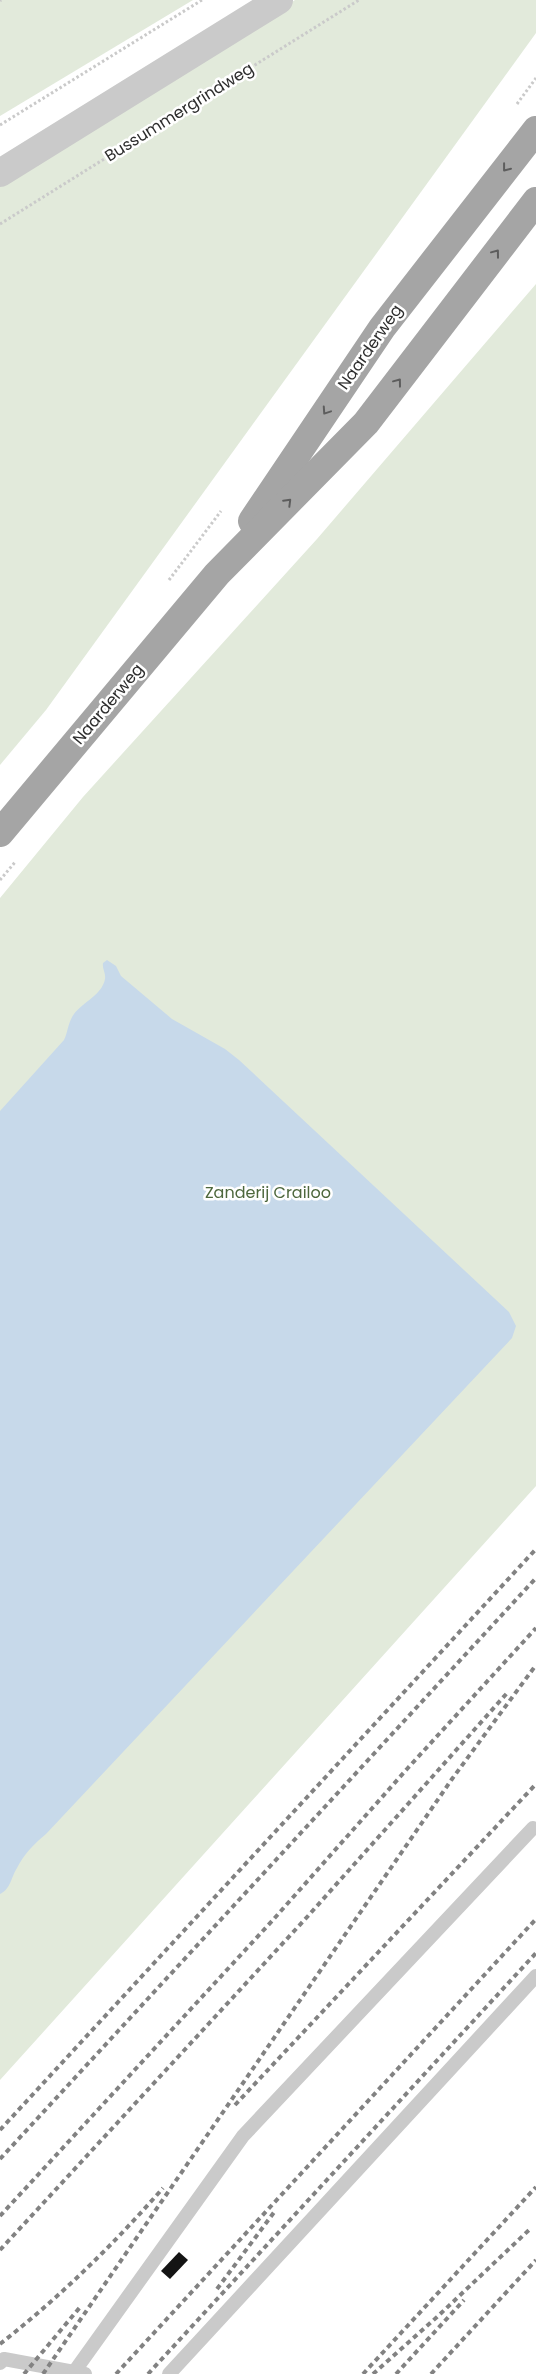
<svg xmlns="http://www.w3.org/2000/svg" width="536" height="2374" viewBox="0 0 536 2374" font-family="Poppins,sans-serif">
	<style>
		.park { fill: #e2eadb }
		.water { fill: #c7d9ea }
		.building { fill: #141414 }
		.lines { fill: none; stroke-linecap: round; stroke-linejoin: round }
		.path { stroke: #cacaca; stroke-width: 3; stroke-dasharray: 2.5 2.5; stroke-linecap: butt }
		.service { stroke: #cacaca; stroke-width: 14 }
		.minor { stroke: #cacaca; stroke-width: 28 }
		.primary { stroke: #a5a5a5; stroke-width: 28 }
		.rail { stroke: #828282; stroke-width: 4; stroke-dasharray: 5 4; stroke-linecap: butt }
		.oneway { stroke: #5d5d5d }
		.labels { text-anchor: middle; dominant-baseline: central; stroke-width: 5; stroke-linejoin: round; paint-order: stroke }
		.street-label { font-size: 16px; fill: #2d2d2d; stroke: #fff }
		.park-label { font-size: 16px; fill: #4d673c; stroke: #fff }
	</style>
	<rect width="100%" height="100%" fill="#fff"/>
	<g class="park">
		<path d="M 0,0 L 193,0 L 0,116 Z"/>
		<path d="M 295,0 L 536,0 L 536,33 L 46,710 L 0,765 L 0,185 Z"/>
		<path d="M 536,284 L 536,1486 L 0,2080 L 0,898 L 83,797 L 317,539 Z"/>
	</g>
	<path class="water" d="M 107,960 L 116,966 L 121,976 L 172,1019 L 225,1049 L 239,1060 L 509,1312 L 516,1326 L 512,1338 L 46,1834 C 34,1844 24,1854 17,1868 C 11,1877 11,1889 0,1894 L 0,1111 L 64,1040 C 68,1032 68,1022 74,1014 C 83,1002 102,995 105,979 C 106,973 102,969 103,963 Z"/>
	<path class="building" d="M 179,2252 L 188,2260 L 170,2279 L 161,2271 Z"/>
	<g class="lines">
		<g class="path">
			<path d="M 0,1 L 1,0"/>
			<path d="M 517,104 L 536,78"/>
			<path d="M 0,125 L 202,0"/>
			<path d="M 0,224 L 359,0"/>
			<path d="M 169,580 L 221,511"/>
			<path d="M 0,880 L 16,861"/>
		</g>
		<g class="service">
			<path d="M 0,2363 L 4,2359 L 85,2374"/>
			<path d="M 74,2372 L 243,2136 L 533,1828"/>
			<path d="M 169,2374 L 536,1976"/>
		</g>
		<path class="minor" d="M 0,173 L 279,0"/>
		<g class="primary">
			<path d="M 252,521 L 382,328 L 536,130"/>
			<path d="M 0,833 L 217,574 L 366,423 L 536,201"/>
		</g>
		<g class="rail">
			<path d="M 235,2105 L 536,1784"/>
			<path d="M 0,2130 L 536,1549"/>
			<path d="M 0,2159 L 536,1578"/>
			<path d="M 0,2216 L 272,1921 L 407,1769 L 536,1628"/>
			<path d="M 0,2250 L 308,1916 L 508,1692"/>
			<path d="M 217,2289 L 275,2211"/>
			<path d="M 0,2344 C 60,2297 113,2245 163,2188"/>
			<path d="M 24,2374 L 81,2306"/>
			<path d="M 43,2374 L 452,1779 L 536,1665"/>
			<path d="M 116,2374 L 536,1919"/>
			<path d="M 148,2374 L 536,1953"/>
			<path d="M 363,2374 L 536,2187"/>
			<path d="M 373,2374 L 437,2317 L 529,2230"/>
			<path d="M 396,2374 L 464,2300"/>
			<path d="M 431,2374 L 536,2260"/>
		</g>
	</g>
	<defs><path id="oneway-chevron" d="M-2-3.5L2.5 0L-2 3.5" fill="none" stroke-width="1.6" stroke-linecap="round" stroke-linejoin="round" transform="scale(1.25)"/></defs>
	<g class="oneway">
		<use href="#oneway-chevron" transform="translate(506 168) rotate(128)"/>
		<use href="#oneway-chevron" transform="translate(496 253) rotate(-53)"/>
		<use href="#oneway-chevron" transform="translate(398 382) rotate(-53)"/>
		<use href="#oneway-chevron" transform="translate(326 411) rotate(124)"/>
		<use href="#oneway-chevron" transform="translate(288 502) rotate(-45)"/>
	</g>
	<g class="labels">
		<g class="street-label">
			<text transform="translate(179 112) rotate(-32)">Bussummergrindweg</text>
			<text transform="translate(370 347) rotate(-55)">Naarderweg</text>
			<text transform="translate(108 704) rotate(-50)">Naarderweg</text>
		</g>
		<g class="park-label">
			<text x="268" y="1192">Zanderij Crailoo</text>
		</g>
	</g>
</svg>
